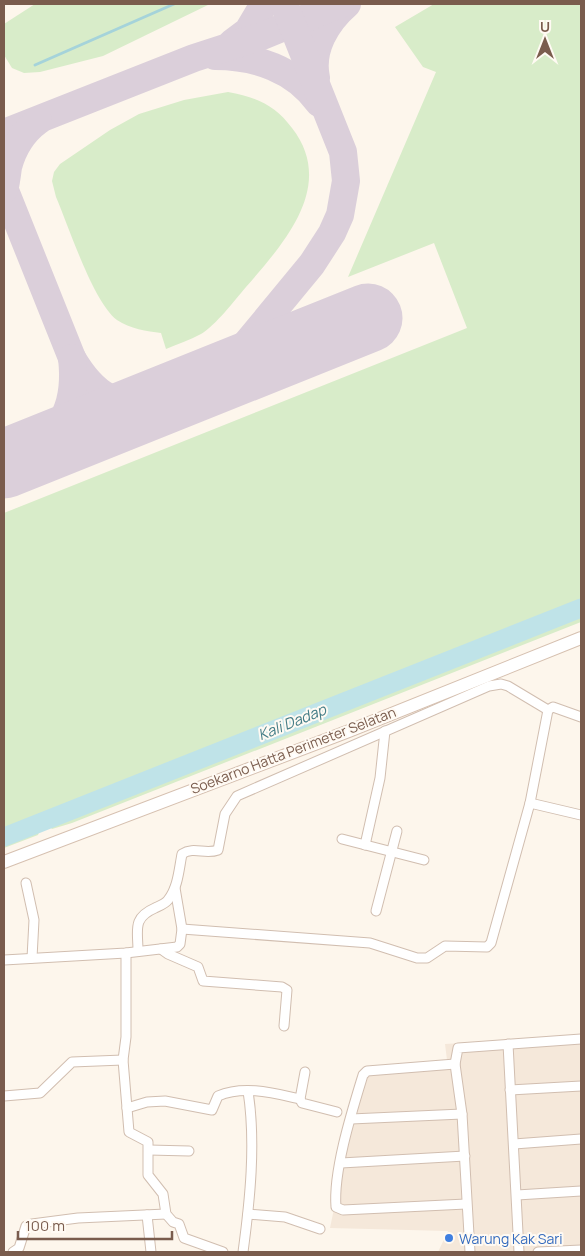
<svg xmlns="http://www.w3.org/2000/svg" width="585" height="1256" viewBox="0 0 585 1256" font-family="Manrope,sans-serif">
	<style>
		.residential { fill: #f5e8da }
		.green { fill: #d8ecc9 }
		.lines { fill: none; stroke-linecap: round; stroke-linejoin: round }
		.stream { stroke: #a5d3da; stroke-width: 3 }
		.river { stroke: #bfe3e8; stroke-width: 19 }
		.taxiway { stroke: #dbcfda; stroke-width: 28 }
		.runway { stroke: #dbcfda; stroke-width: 69 }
		.street-casing { stroke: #d1beb0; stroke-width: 11 }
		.secondary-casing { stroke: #d6c0b0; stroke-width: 14 }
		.street { stroke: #fff; stroke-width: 9 }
		.secondary { stroke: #fff; stroke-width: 12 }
		.shop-dot { fill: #3f7fe0; stroke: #fffaf3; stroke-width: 2 }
		.labels { text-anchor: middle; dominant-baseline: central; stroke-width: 4; stroke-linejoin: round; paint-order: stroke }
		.street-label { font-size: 14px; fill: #7a5c4d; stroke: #fffaf3 }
		.shop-label { font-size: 14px; fill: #366cbe; stroke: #fffaf3; text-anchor: start }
		.water-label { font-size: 15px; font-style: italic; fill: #437c86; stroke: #fffaf3 }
	</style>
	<rect width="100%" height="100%" fill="#fdf6ec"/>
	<path class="residential" d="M 581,1036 L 581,1252 L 438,1252 L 448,1231 L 330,1228 L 363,1068 L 447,1060 L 445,1044 Z"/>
	<g class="green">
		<path d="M 35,4 L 210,4 L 103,56 L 40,72 L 24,73 L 12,68 L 4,55 L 4,24 Z"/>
		<path d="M 434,4 L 581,4 L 581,622 L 72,823 L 52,829 L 48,824 L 41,827 L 38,835 L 4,848 L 4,513 L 467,328 L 434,243 L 348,277 L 436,72 L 423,67 L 395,27 Z"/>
		<path d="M 228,92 C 256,97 275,105 292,128 C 337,186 283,244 246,287 C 234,301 216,325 201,334 C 190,340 177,344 166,349 L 161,333 C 147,331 130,329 117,320 C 93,302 69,227 56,197 L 52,181 L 54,172 L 60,164 L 110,130 L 139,114 L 184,100 Z"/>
	</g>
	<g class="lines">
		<path class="stream" d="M 35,65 L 174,4"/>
		<path class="river" d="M 4,837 L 581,608"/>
		<g class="taxiway">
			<path d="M 232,43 L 248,31 L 264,4"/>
			<path d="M 215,56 C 255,56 295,69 319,103"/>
			<path d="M 316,78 C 310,50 326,22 347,4"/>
			<path d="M 4,133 L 194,58 L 262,36 L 340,4"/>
			<path d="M 4,188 L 72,358 C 93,394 118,412 160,401"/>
			<path d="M 4,189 C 5,189 7,175 8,167 C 13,148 23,132 38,121"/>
			<path d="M 164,400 L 220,366 L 246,344 L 312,264 L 332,233 L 340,215 L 346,181 L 343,152 L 284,4"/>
			<path d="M 28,454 C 65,430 77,402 72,358"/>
		</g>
		<path class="runway" d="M 4,464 L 368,318"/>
		<g class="street-casing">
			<g id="street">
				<path d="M 530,803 L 581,815"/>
				<path d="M 342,839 L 424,860"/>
				<path d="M 365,845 L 380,778 L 385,731"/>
				<path d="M 26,883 L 34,920 L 32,958"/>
				<path d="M 376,911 L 397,831"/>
				<path d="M 182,929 L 370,943 L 417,958 L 427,958 L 445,946 L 487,947 L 491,943 L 530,803 L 548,710 L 553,707 L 581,717"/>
				<path d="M 161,949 L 168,954 L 198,967 L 203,981 L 282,987 L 287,990 L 284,1026"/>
				<path d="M 138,951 C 138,930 132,918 155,908 C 159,906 165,904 168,900 C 178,888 179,869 182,854 C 194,846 205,855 218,850 L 225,814 L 237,796 L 489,686 L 501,684 L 508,686 L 548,710"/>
				<path d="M 126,953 L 126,1037 L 123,1060 L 129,1132 L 148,1142 L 148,1175 L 163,1194 L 166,1214 L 173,1222 L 179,1224 L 184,1238 L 223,1252"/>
				<path d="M 4,960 L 126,953 L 177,947 L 180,944 L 182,929 L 175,888"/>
				<path d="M 508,1044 L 519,1252"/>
				<path d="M 455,1064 L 367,1071 L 363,1075 C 352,1111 333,1171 336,1207 L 343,1210 L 466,1204"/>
				<path d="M 305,1072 L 300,1099 L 302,1103 L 337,1112"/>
				<path d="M 510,1090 L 581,1086"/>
				<path d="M 4,1096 L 40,1093 L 72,1062 L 123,1060"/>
				<path d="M 127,1108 L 147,1102 L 165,1101 L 212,1110 L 218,1096 C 244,1085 273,1093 300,1099"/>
				<path d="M 351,1119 L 462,1114"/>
				<path d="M 514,1144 L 581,1139"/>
				<path d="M 149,1150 L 189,1151"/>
				<path d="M 341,1163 L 465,1156"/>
				<path d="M 517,1195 L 581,1191"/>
				<path d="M 248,1214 L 285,1217 L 320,1229"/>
				<path d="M 147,1215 L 151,1252"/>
				<path d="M 13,1252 L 19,1248 L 26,1226 L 32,1224 L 78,1218 L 166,1214"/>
				<path d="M 243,1252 C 250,1200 256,1143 248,1091"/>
				<path d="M 470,1252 L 462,1114 L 455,1064 L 458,1048 L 581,1039"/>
				<path d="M 538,1252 L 581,1250"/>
			</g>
		</g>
		<g class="secondary-casing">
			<path id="secondary" d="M 4,862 L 349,731 L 581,638"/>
		</g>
		<use href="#street" class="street"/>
		<use href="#secondary" class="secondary"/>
	</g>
	<circle class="shop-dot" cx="449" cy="1238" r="5"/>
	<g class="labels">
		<g class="street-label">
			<text transform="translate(293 750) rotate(-21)">Soekarno Hatta Perimeter Selatan</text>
		</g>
		<g class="shop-label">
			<text x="459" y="1238">Warung Kak Sari</text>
		</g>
		<g class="water-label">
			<text transform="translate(292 722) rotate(-22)">Kali Dadap</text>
		</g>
	</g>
	<rect width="585" height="1256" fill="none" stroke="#7a5c4d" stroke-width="10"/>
	<g transform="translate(545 40)" stroke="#fffaf3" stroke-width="4" paint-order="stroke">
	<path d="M0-4L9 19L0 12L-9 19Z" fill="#7a5c4d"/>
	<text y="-8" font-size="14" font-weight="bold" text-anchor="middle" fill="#7a5c4d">U</text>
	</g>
	<path d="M18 1231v8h154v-8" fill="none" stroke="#7a5c4d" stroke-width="2.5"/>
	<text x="25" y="1231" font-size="15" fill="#7a5c4d" stroke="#fffaf3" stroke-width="4" paint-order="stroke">100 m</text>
</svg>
